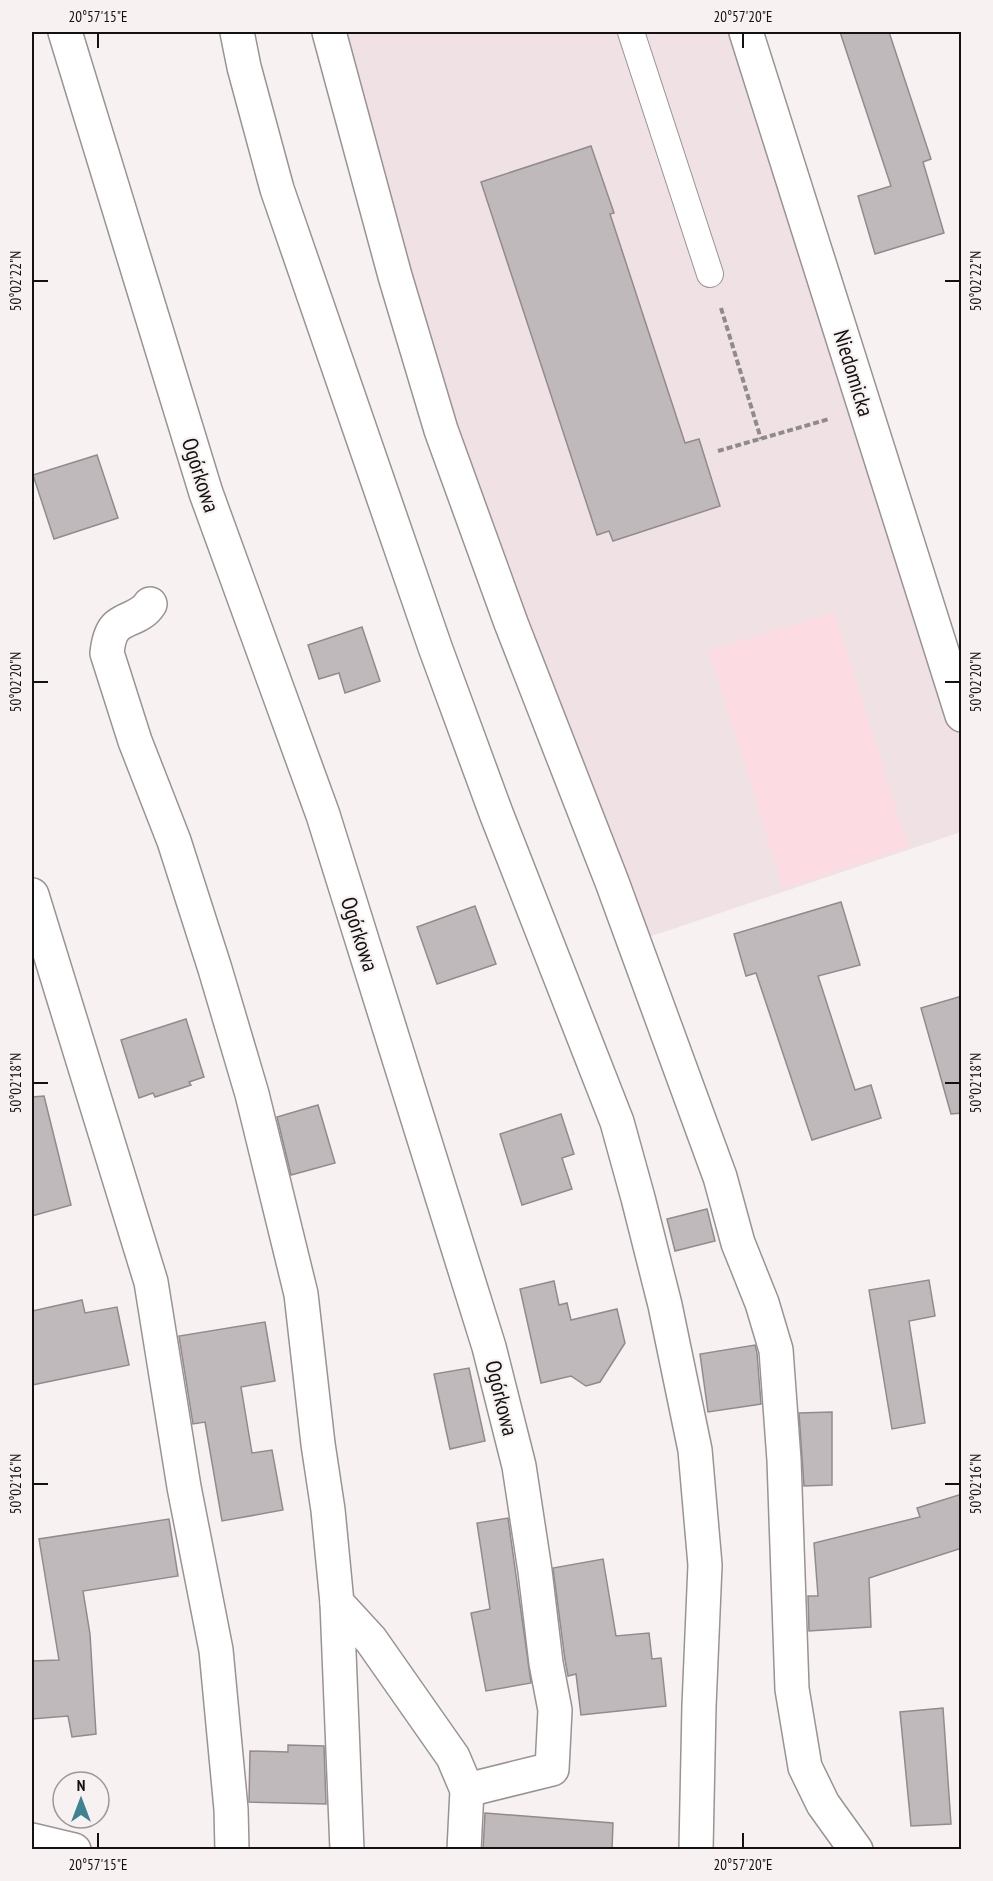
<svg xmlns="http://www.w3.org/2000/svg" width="993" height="1881" viewBox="0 0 993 1881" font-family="'PT Sans Narrow',sans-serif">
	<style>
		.built { fill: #f0e1e4 }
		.green { fill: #fcdce2 }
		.building { fill: #c0b9bb; stroke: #928b8c; stroke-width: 1.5 }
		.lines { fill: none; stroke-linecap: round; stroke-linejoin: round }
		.service-casing { stroke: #9a9394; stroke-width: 28 }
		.minor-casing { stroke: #9a9394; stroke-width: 36 }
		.tertiary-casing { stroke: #9a9394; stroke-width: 36 }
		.path { stroke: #8f8a8b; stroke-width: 4; stroke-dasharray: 6 3; stroke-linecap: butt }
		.service { stroke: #fff; stroke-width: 26 }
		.minor { stroke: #fff; stroke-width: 33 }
		.tertiary { stroke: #fff; stroke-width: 33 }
		.ticks { fill: none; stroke: #131111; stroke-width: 2 }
		.labels { text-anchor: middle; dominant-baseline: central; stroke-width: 4.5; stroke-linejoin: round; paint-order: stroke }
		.street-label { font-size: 22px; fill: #131111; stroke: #f8f1f2 }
		.neatline { fill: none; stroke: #131111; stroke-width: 2 }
		.ticks-label { font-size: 15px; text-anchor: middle; fill: #131111 }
	</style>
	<rect width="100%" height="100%" fill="#f8f1f2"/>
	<path class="built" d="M 329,32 L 746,32 L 961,715 L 961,832 L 634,942 L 511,623 Z"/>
	<path class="green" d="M 834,612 L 908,847 L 783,888 L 709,651 Z"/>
	<g class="building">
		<path d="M 840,32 L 889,32 L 931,159 L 923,162 L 944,233 L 875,254 L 858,196 L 891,186 Z"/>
		<path d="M 591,146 L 614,213 L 610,214 L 685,443 L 699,439 L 720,506 L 613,541 L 609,531 L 597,535 L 481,182 Z"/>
		<path d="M 97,455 L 118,518 L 54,539 L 33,475 Z"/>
		<path d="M 362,627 L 380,681 L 345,693 L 339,673 L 319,679 L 308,645 Z"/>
		<path d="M 841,902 L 860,965 L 818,976 L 855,1090 L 871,1085 L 881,1118 L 812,1140 L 756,973 L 746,976 L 734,934 Z"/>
		<path d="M 475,906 L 496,964 L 437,984 L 417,927 Z"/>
		<path d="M 962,996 L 962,1113 L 951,1114 L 921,1008 Z"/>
		<path d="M 186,1019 L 204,1077 L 189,1082 L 191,1085 L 155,1097 L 153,1093 L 139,1098 L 121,1040 Z"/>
		<path d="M 44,1096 L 71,1205 L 32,1216 L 32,1097 Z"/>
		<path d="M 318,1105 L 335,1163 L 291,1175 L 277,1117 Z"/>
		<path d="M 561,1114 L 574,1154 L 562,1158 L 572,1189 L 522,1205 L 500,1134 Z"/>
		<path d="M 707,1209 L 715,1241 L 675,1251 L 667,1219 Z"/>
		<path d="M 929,1280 L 935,1316 L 909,1321 L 925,1423 L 892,1429 L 869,1290 Z"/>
		<path d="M 554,1281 L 559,1305 L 567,1303 L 571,1320 L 617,1309 L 625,1343 L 600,1382 L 586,1386 L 571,1376 L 541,1383 L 520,1289 Z"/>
		<path d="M 82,1300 L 85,1313 L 117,1307 L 129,1365 L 32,1385 L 32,1311 Z"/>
		<path d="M 265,1322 L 275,1381 L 241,1387 L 252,1453 L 272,1450 L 283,1510 L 222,1521 L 205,1422 L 193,1424 L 179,1336 Z"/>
		<path d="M 755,1345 L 757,1353 L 761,1404 L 708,1412 L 700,1354 Z"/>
		<path d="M 469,1368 L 485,1441 L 450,1449 L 434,1374 Z"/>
		<path d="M 832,1412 L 832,1485 L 804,1486 L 799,1413 Z"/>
		<path d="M 962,1494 L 962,1548 L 869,1578 L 871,1627 L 809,1631 L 808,1596 L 818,1596 L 814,1543 L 920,1517 L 917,1508 Z"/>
		<path d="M 508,1518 L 531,1683 L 486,1691 L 471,1613 L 490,1609 L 477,1523 Z"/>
		<path d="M 169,1519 L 178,1576 L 83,1591 L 90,1634 L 96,1734 L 72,1737 L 68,1716 L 32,1719 L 32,1661 L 59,1660 L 39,1539 Z"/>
		<path d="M 603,1559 L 616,1636 L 649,1633 L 652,1659 L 661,1658 L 666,1706 L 581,1715 L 576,1674 L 568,1676 L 565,1660 L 553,1568 Z"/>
		<path d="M 943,1708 L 951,1824 L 911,1826 L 900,1712 Z"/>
		<path d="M 288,1745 L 324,1746 L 326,1804 L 249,1802 L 250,1751 L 288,1752 Z"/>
		<path d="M 485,1813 L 613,1823 L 612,1850 L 483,1850 Z"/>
	</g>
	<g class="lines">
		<g class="service-casing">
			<path id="service" d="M 631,32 L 710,274"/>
		</g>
		<g class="minor-casing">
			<g id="minor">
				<path d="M 65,32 L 206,493 L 323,815 L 489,1347 L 519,1466 L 535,1571 L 546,1663 L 555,1710 L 552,1769 L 467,1790"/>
				<path d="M 237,32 L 244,67 L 277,189 L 435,647 L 496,813 L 617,1122 L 638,1198 L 665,1305 L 695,1450 L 705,1565 L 699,1706 L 696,1850"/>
				<path d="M 329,32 L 395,276 L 441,430 L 511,623 L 612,882 L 720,1177 L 738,1243 L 762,1303 L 776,1350 L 784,1460 L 792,1689 L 805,1767 L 823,1804 L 856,1850"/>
				<path d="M 150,604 C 141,618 127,617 117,626 C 110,632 108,644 107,653 L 135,741 L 174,841 L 215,969 L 252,1094 L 301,1294 L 318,1444 L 328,1510 L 337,1603 L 371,1640 L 453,1757 L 467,1790 L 464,1850"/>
				<path d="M 32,895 L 151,1282 L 184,1487 L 216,1650 L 231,1809 L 232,1850"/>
				<path d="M 337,1603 L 347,1850"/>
			</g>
		</g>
		<g class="tertiary-casing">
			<g id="tertiary">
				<path d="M 746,32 L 962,715"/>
				<path d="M 32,1840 L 74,1850"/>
			</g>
		</g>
		<g class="path">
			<path d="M 721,308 L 761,439"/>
			<path d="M 718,451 L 829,419"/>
		</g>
		<use href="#service" class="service"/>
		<use href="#minor" class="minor"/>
		<use href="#tertiary" class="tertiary"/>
	</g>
	<path class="ticks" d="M 98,33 L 98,48M 743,33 L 743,48M 33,281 L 48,281M 945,281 L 960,281M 33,682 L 48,682M 945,682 L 960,682M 33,1083 L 48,1083M 945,1083 L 960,1083M 33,1484 L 48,1484M 945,1484 L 960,1484M 98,1833 L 98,1848M 743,1833 L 743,1848"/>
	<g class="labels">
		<g class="street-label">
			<text transform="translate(854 373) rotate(73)">Niedomicka</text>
			<text transform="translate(201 475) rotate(72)">Ogórkowa</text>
			<text transform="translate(360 934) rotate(72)">Ogórkowa</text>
			<text transform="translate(502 1398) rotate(76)">Ogórkowa</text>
		</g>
	</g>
	<rect width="993" height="1881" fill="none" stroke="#f8f1f2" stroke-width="66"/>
	<g transform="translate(81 1800)"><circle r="28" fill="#f8f1f2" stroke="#9c9798" stroke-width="1.5"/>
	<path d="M0-4.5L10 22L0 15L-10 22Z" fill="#3f8292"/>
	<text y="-9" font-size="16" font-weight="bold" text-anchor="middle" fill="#131111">N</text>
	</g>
	<rect x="33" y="33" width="927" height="1815" class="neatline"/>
	<g class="ticks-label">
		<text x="98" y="22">20°57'15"E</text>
		<text x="743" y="22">20°57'20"E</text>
		<text transform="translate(16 281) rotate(-90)" y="5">50°02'22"N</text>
		<text transform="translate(976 281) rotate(-90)" y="5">50°02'22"N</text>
		<text transform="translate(16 682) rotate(-90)" y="5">50°02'20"N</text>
		<text transform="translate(976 682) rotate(-90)" y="5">50°02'20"N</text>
		<text transform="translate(16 1083) rotate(-90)" y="5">50°02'18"N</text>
		<text transform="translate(976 1083) rotate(-90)" y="5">50°02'18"N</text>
		<text transform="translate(16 1484) rotate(-90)" y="5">50°02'16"N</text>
		<text transform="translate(976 1484) rotate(-90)" y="5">50°02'16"N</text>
		<text x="98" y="1870">20°57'15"E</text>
		<text x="743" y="1870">20°57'20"E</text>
	</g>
</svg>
